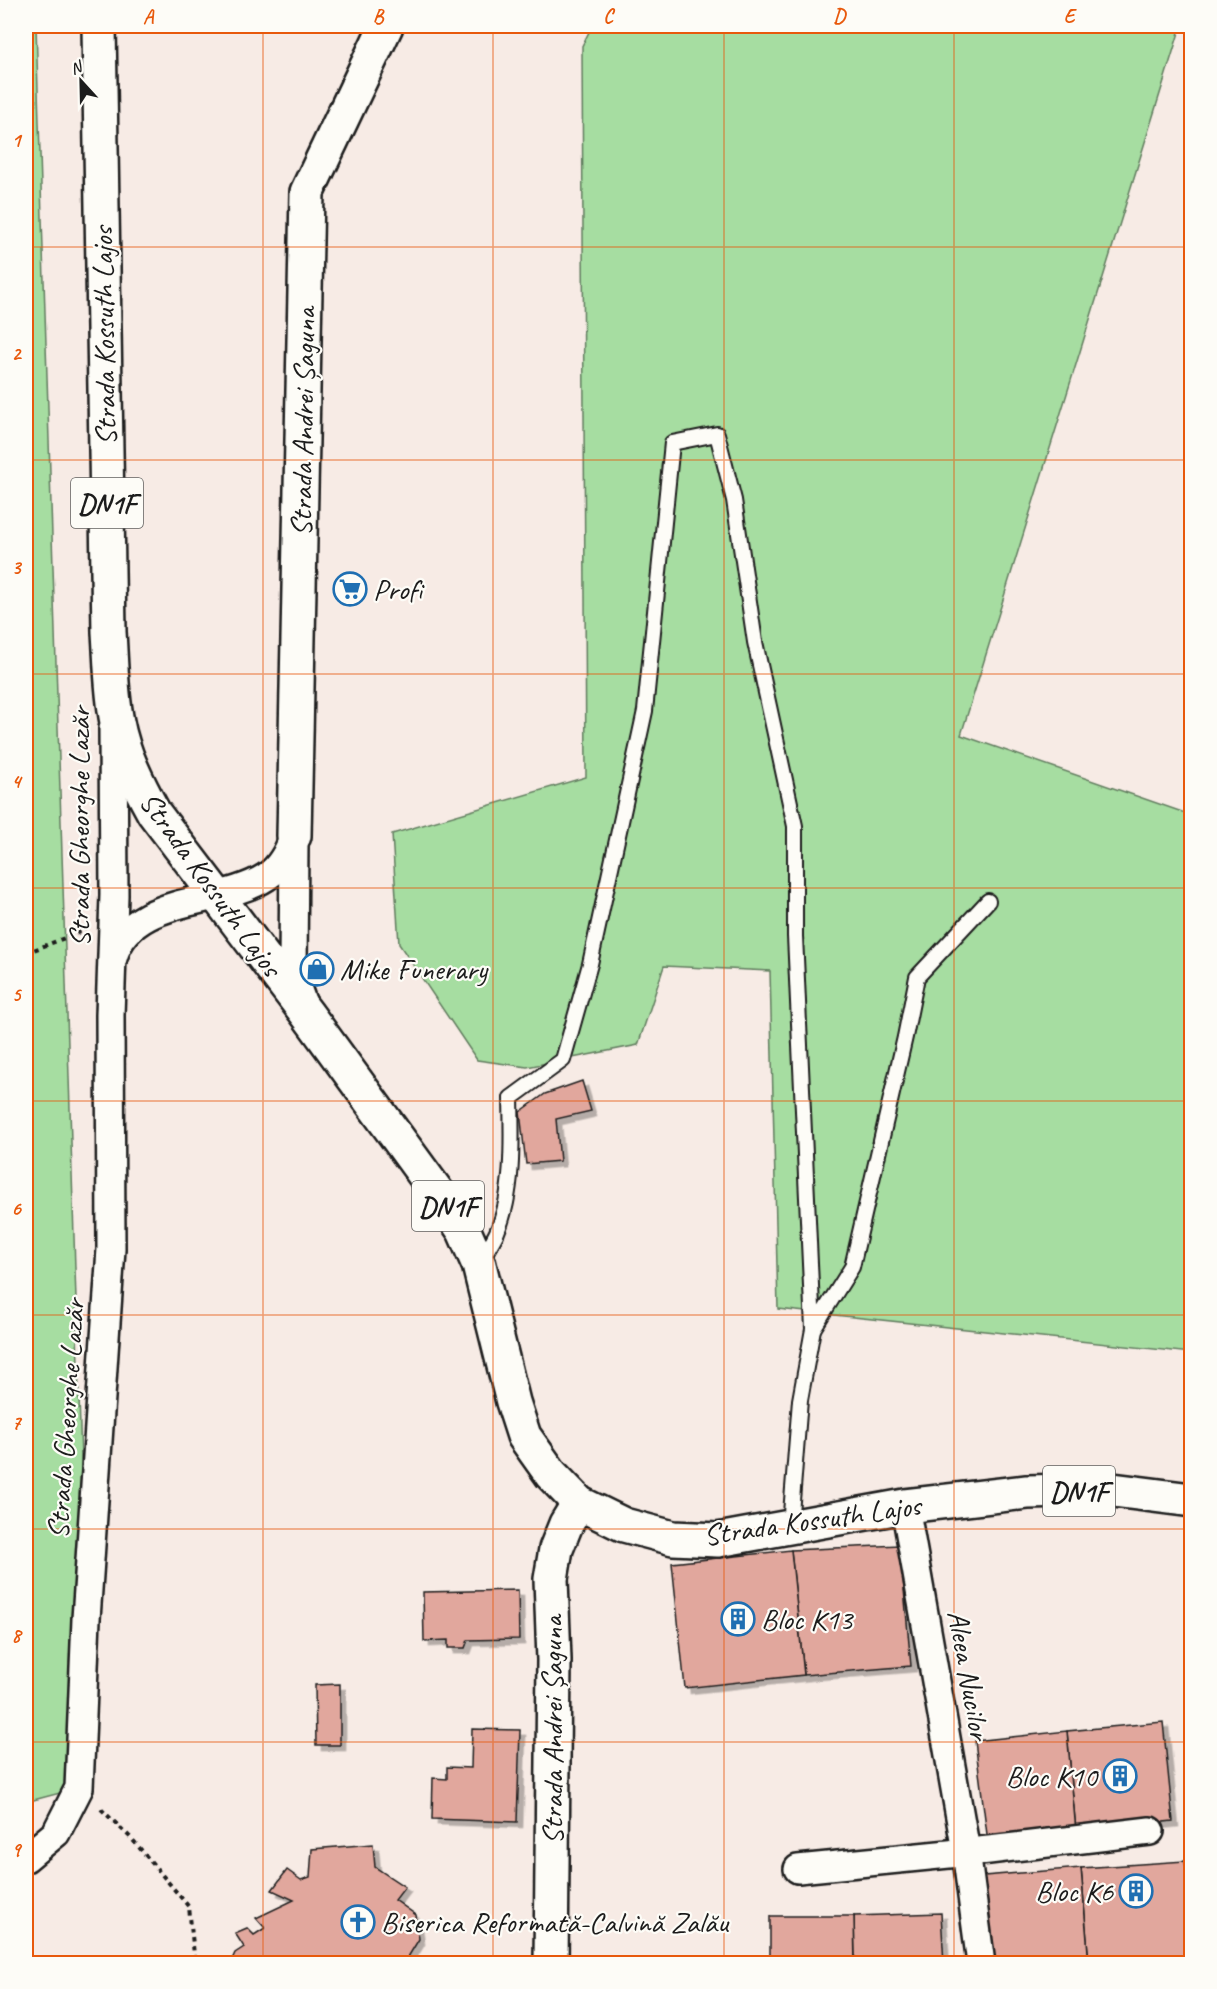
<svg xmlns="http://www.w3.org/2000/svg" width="1217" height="1989" viewBox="0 0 1217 1989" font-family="Caveat,sans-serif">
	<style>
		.green { fill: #a6dda1; stroke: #617c5e; stroke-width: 1.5 }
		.building { fill: #e1a79d; stroke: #1c1c1c; stroke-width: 1.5; filter: url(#shadow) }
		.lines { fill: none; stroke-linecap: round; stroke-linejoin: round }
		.lane-casing { stroke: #1c1c1c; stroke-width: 18 }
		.street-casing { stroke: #1c1c1c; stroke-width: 32 }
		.secondary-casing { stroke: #1c1c1c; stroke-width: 38 }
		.primary-casing { stroke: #1c1c1c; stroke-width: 38 }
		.path { stroke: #1c1c1c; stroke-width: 4; stroke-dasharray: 4.5 4.5; stroke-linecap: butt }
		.lane { stroke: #fdfcf7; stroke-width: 14 }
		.street { stroke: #fdfcf7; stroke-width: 27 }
		.secondary { stroke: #fdfcf7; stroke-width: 33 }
		.primary { stroke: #fdfcf7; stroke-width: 33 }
		.grid { fill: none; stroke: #e8590c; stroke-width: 1.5; stroke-opacity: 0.55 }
		.labels { text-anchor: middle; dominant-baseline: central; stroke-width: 4.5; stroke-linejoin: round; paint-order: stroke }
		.shield { fill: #fdfcf7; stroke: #605f5e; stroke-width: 1.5 }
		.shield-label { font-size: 28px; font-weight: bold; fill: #1c1c1c }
		.street-label { font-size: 30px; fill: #1c1c1c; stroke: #fdfcf7 }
		.poi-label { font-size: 30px; fill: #1c1c1c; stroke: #fdfcf7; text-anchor: start }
		.neatline { fill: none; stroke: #e8590c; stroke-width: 2 }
		.grid-label { font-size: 20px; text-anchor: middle; font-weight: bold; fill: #e8590c }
	</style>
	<defs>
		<filter id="shadow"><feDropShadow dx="5.5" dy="5.5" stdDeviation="0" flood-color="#0004"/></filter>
	</defs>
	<rect width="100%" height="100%" fill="#f7ebe5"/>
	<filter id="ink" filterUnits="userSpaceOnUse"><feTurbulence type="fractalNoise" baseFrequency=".0167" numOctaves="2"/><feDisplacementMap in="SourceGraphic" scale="12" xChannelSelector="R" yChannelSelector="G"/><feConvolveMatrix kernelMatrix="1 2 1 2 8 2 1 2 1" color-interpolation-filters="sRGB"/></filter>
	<g filter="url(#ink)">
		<g class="green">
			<path d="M 26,26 L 36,26 L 86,1619 L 79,1788 L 26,1802 Z"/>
			<path d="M 592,26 L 1181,26 L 961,735 L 1191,815 L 1191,1353 L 778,1309 L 770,971 L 664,966 L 638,1045 L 527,1067 L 477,1060 L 399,944 L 392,834 L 586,777 L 582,46 Z"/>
		</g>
		<g class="building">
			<path d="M 582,1081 L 591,1111 L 556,1119 L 560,1161 L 526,1164 L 520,1112 L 545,1094 Z"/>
			<path d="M 900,1545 L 911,1666 L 804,1675 L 791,1550 Z"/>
			<path d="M 791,1550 L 804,1675 L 685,1688 L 672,1563 Z"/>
			<path d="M 518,1590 L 519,1639 L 468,1640 L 465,1648 L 448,1648 L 448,1640 L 424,1641 L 423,1592 Z"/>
			<path d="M 340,1684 L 340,1745 L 316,1745 L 315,1685 Z"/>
			<path d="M 1163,1722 L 1173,1821 L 1076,1831 L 1067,1731 Z"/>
			<path d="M 472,1729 L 520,1730 L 517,1822 L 432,1819 L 433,1778 L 447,1779 L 447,1767 L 471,1768 Z"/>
			<path d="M 1067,1731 L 1076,1831 L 988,1842 L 975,1741 Z"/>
			<path d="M 373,1844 L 375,1867 L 405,1887 L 395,1900 L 416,1915 L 419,1939 L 408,1957 L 420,1964 L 230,1964 L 235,1953 L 244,1947 L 235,1933 L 247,1928 L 254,1935 L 265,1928 L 256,1918 L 294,1900 L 272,1890 L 287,1870 L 301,1880 L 310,1877 L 312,1849 Z"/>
			<path d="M 1185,1861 L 1192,1915 L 1192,1958 L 1148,1964 L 1089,1964 L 1081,1868 Z"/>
			<path d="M 1081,1868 L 1089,1964 L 992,1964 L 984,1876 Z"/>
			<path d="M 941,1913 L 944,1964 L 855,1964 L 854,1916 Z"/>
			<path d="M 770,1916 L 854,1916 L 855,1964 L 770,1964 Z"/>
		</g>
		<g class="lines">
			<g class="lane-casing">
				<g id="lane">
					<path d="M 481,1260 C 486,1251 493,1241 497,1232 C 514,1193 512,1139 511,1098 L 563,1060 L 590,964 L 645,711 L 672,443 L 717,434 L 734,500 L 755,642 L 795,826 L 795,936 L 813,1329 L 800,1400 L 790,1526"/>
					<path d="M 813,1329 L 852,1267 L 905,1037 L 917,977 L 988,901"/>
				</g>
			</g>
			<g class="street-casing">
				<g id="street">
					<path d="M 294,843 L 293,966 L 295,982 L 303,1004"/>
					<path d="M 113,958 C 130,894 220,907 266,877 C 281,867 288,852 294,836"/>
					<path d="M 905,1506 L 966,1851 L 981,1964"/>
					<path d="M 26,1858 L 56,1833 L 79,1788 L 86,1619 L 111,1249 L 110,1015 L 114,895 L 113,729"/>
					<path d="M 798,1869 L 989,1850 L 1150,1831"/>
				</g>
			</g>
			<g class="secondary-casing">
				<g id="secondary">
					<path d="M 294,836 L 307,192 L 386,26"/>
					<path d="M 551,1964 L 554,1660 L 551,1579 L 556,1549 L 566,1524 L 579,1503"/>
				</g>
			</g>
			<g class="primary-casing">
				<path id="primary" d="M 99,26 L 109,632 C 111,662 111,693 117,722 C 123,754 138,784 154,813 L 307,1014 L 445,1203 L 464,1231 L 479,1265 L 513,1402 L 524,1436 L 551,1474 L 579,1503 L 624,1525 L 673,1538 L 718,1540 L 905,1506 L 1027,1492 L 1113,1490 L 1192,1500"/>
			</g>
			<g class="path">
				<path d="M 26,953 L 85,930"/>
				<path d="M 101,1809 L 132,1839 L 189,1907 L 195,1964"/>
			</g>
			<use href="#lane" class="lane"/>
			<use href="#street" class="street"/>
			<use href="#secondary" class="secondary"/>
			<use href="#primary" class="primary"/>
		</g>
	</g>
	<path class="grid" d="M 263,26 L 263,1964M 493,26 L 493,1964M 724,26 L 724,1964M 954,26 L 954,1964M 26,247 L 1192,247M 26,460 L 1192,460M 26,674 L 1192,674M 26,888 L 1192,888M 26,1101 L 1192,1101M 26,1315 L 1192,1315M 26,1529 L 1192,1529M 26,1742 L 1192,1742"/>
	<defs>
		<g id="supermarket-ring" transform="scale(1.725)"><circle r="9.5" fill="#fdfcf7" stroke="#1f6fb2" stroke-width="1.5"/><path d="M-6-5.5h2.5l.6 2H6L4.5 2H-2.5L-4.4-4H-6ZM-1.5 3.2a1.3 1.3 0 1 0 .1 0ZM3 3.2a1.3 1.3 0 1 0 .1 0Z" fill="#1f6fb2"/></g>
		<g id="shop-ring" transform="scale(1.725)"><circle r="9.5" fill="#fdfcf7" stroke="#1f6fb2" stroke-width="1.5"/><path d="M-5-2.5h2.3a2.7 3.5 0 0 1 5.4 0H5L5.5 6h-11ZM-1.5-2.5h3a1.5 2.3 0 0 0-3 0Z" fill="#1f6fb2"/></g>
		<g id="building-ring" transform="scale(1.725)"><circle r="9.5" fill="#fdfcf7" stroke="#1f6fb2" stroke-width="1.5"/><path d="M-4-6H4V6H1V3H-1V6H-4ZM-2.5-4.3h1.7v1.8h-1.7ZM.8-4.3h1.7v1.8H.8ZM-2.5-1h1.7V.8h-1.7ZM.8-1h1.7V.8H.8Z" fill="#1f6fb2"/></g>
		<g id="church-ring" transform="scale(1.725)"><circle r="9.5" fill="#fdfcf7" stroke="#1f6fb2" stroke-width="1.5"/><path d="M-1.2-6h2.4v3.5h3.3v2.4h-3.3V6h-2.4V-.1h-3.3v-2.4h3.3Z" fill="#1f6fb2"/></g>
	</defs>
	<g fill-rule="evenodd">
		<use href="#supermarket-ring" x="350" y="589"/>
		<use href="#shop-ring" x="317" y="969"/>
		<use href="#building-ring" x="738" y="1619"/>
		<use href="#building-ring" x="1120" y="1776"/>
		<use href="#building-ring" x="1136" y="1891"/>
		<use href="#church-ring" x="358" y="1922"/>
	</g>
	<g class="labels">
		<g class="shield">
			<rect x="71" y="478" width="72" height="50" rx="4.5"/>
			<rect x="412" y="1181" width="72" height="50" rx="4.5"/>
			<rect x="1043" y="1466" width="72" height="50" rx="4.5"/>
		</g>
		<g class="shield-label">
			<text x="107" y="503">DN1F</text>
			<text x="448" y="1206">DN1F</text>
			<text x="1079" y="1491">DN1F</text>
		</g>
		<g class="street-label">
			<text transform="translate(104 336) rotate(-91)">Strada Kossuth Lajos</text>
			<text transform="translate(303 422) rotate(-89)">Strada Andrei Șaguna</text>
			<text transform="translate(79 827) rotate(-90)">Strada Gheorghe Lazăr</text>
			<text transform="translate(211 884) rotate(54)">Strada Kossuth Lajos</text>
			<text transform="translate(66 1419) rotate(-86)">Strada Gheorghe Lazăr</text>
			<text transform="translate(812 1520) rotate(-8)">Strada Kossuth Lajos</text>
			<text transform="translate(969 1675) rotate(80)">Aleea Nucilor</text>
			<text transform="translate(552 1730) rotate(-90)">Strada Andrei Șaguna</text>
		</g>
		<g class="poi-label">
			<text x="373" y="589">Profi</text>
			<text x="340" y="969">Mike Funerary</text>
			<text x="761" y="1619">Bloc K13</text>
			<text x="1097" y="1776" text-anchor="end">Bloc K10</text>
			<text x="1113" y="1891" text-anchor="end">Bloc K6</text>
			<text x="381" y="1922">Biserica Reformată-Calvină Zalău</text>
		</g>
	</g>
	<rect width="1217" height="1989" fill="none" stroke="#fdfcf7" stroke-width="66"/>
	<g transform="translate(81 81) rotate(338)" stroke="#fdfcf7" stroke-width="4.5" paint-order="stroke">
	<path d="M0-4.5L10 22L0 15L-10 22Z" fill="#1c1c1c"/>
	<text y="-9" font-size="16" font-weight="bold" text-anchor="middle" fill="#1c1c1c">N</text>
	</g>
	<rect x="33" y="33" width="1151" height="1923" class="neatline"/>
	<g class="grid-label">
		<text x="148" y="23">A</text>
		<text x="378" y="23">B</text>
		<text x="608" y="23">C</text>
		<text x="839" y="23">D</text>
		<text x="1069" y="23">E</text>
		<text x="16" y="147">1</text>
		<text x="16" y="360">2</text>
		<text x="16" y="574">3</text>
		<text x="16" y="788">4</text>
		<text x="16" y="1001">5</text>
		<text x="16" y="1215">6</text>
		<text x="16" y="1429">7</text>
		<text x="16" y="1642">8</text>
		<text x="16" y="1856">9</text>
	</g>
</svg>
